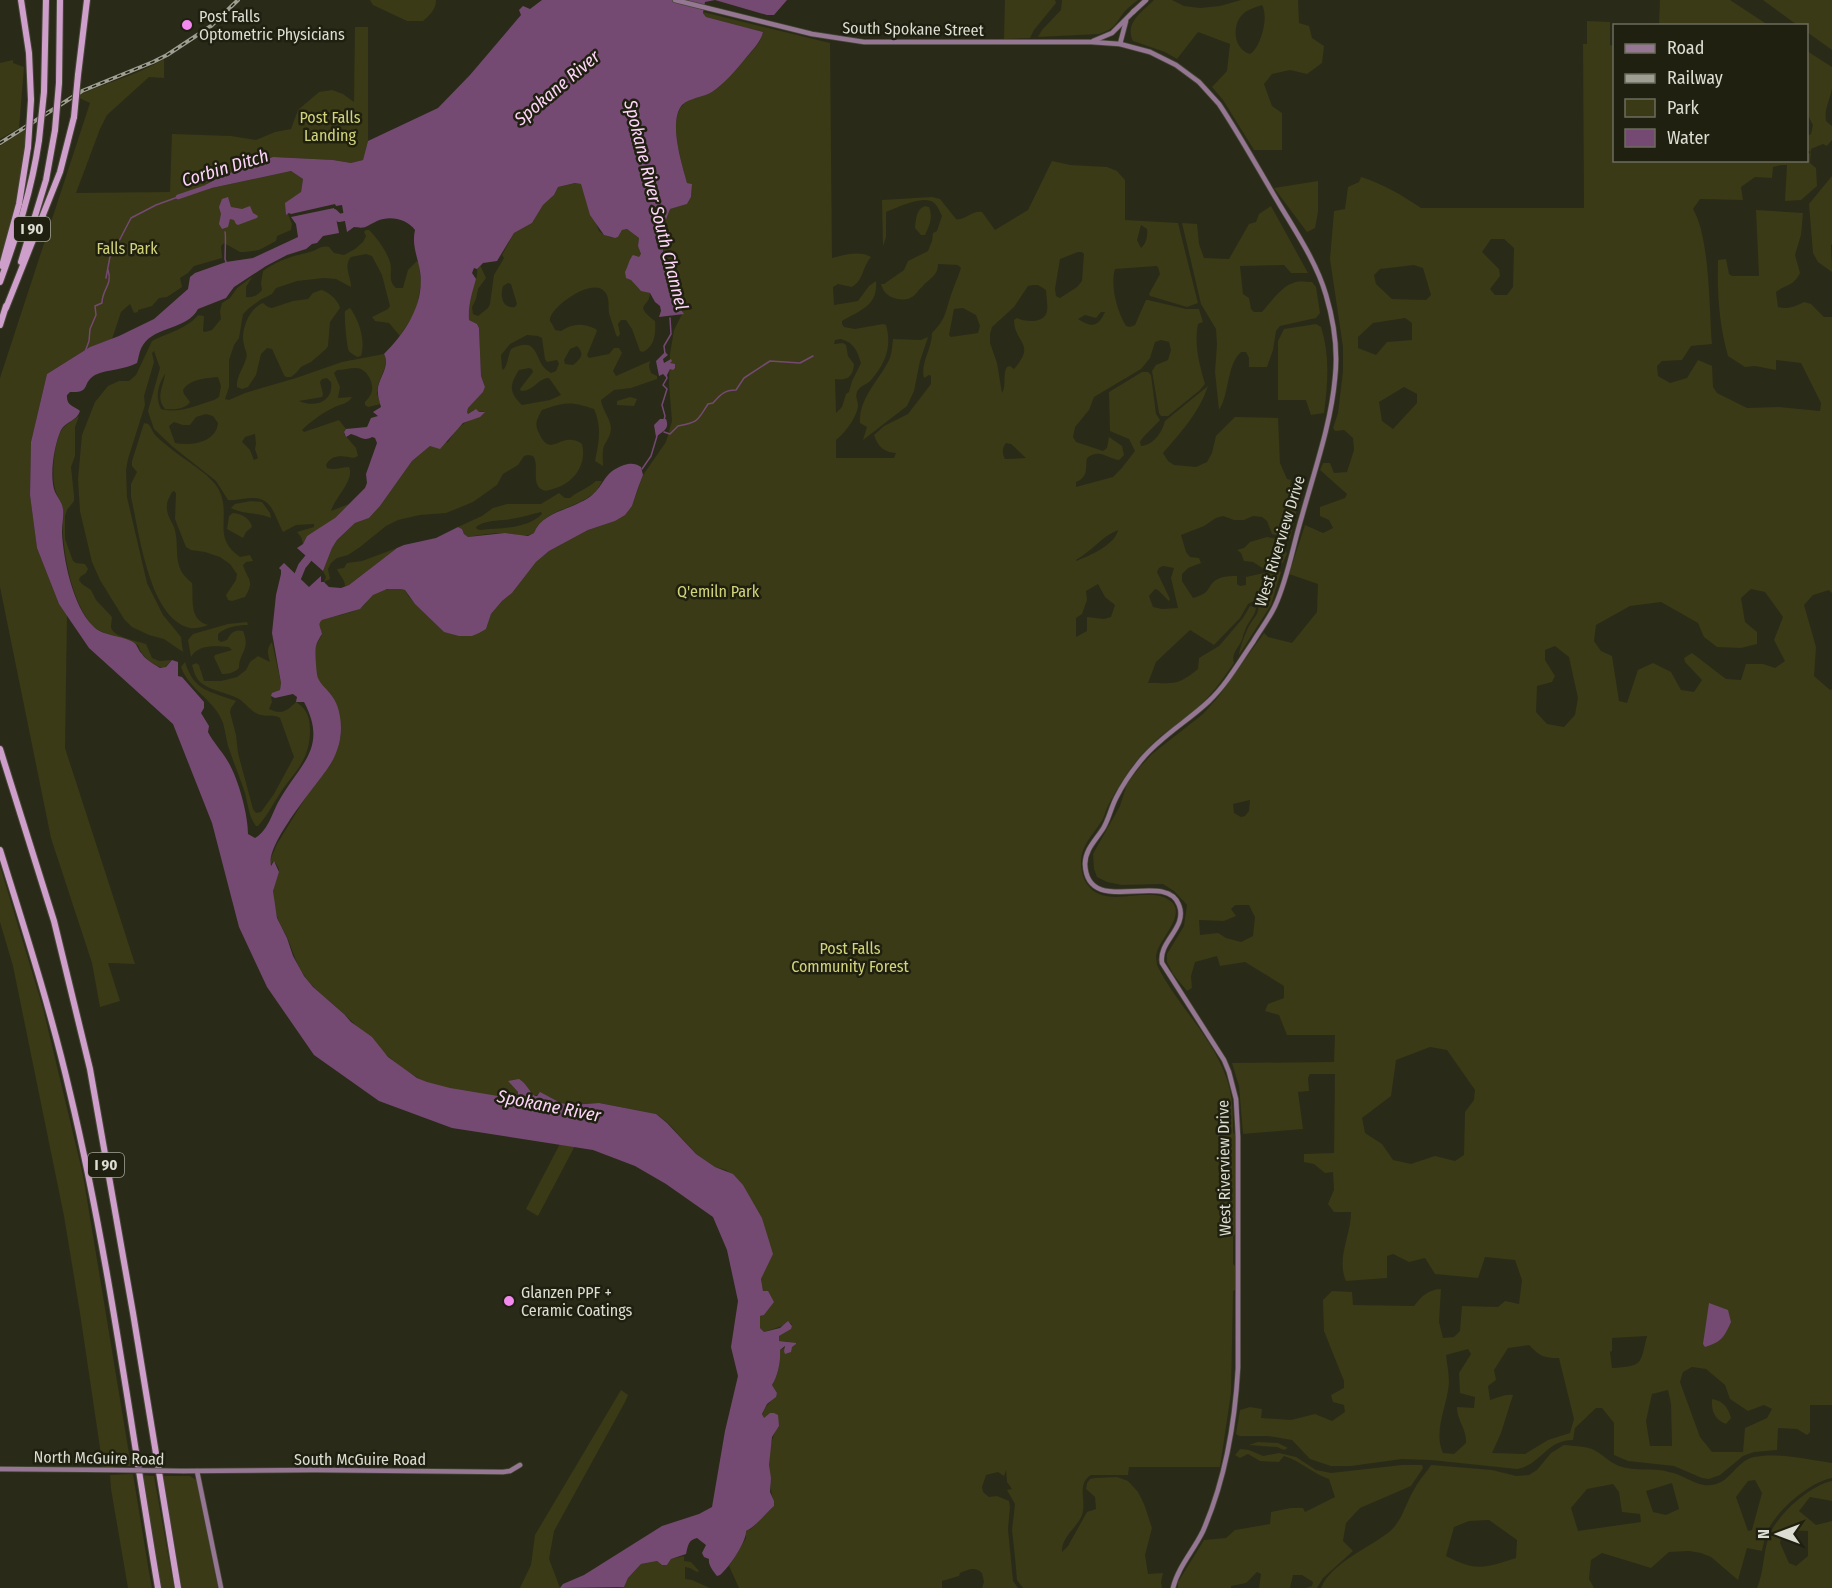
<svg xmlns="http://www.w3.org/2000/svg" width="1832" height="1588" viewBox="0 0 1832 1588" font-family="'Fira Sans Condensed',sans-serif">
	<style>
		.green { fill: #3a3a16; fill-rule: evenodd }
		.water { fill: #744a72 }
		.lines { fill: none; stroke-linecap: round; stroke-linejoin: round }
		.stream { stroke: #744a72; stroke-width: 1.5 }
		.canal { stroke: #744a72; stroke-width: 4.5 }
		.river { stroke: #744a72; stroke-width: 8 }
		.secondary-casing { stroke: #474737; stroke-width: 6 }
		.highway-casing { stroke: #474737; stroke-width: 8 }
		.secondary { stroke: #957794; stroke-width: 4.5 }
		.highway { stroke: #cf9fcc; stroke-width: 6 }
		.rail-casing { stroke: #9e9f92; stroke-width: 4 }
		.rail { stroke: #202010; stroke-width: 1.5; stroke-dasharray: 4.5; stroke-linecap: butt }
		.secondary-bridge-casing { stroke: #474737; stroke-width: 6; stroke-linecap: butt }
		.highway-bridge-casing { stroke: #474737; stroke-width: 8; stroke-linecap: butt }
		.secondary-bridge { stroke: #957794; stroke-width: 4.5 }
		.highway-bridge { stroke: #cf9fcc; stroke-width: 6 }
		.poi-dot { fill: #f489f0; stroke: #202010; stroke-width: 2 }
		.labels { text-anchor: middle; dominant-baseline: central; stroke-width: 5; stroke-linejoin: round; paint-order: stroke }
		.shield { fill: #202010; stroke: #a4a598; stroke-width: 1.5 }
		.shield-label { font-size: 15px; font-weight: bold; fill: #ddded3 }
		.poi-label { font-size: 16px; fill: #ddded3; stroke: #202010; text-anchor: start }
		.street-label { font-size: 16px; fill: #ddded3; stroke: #202010 }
		.park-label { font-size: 16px; fill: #d2d47b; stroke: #202010 }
		.water-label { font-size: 18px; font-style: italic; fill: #fed5fb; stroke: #202010 }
	</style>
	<rect width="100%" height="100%" fill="#2a2a19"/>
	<g class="green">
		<path d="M 370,0 L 436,0 C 436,9 430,15 423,21 L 407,21 L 373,5 Z"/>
		<path d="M 1005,0 L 1055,0 L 1056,3 L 1034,30 L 1030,38 L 1004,39 Z"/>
		<path d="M 1062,0 L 1138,0 C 1134,3 1129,7 1126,10 C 1115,23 1116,29 1099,34 L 1038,37 L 1042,30 L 1061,10 Z"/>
		<path d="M 1154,0 L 1172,0 L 1184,6 L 1200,8 L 1220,6 L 1241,0 L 1298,0 L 1299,23 L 1309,26 L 1312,38 L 1324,46 L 1322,63 L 1307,74 L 1290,70 L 1272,74 L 1264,84 L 1272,106 L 1282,113 L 1282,150 L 1254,150 L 1223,100 L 1212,87 L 1227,71 L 1230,44 L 1198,32 L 1177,59 L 1165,52 L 1133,41 C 1124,23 1143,11 1154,0 ZM 1262,5 C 1269,16 1261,48 1250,54 C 1233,49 1231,24 1244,13 C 1249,9 1257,7 1262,5 Z"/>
		<path d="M 1660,0 L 1730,0 L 1768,25 L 1659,25 Z"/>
		<path d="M 1763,0 L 1832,0 L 1832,50 L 1807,32 L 1806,26 L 1797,25 Z"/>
		<path d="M 703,12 L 830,43 L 832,258 C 844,255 859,250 871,257 C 862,267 864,280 852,287 L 838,284 L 833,287 L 834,305 L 858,301 L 869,286 L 876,281 C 878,306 861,310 842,321 L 842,324 L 844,327 L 855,329 L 883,324 L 886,325 C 892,346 886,363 871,380 C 867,385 860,385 857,392 C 855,397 858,400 858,406 C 857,417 845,433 836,440 L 836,458 L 894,458 L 896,453 C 884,452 878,447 874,435 L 884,426 L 908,414 L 931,384 L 931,376 L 929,375 L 924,378 C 920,363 932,349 932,333 C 946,319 945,313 951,295 C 954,286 958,277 961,268 L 958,265 L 938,264 C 938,277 929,278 922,287 C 918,290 916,295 912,297 C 905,302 890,299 885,292 C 883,290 882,287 881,284 L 884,284 L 904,270 L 908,261 L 928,251 L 932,241 L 933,233 L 937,231 L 942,216 C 940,212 938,206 934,203 C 924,194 897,208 886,212 L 886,237 L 883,246 L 882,200 L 932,197 L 940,199 L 956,219 C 965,221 972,210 982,212 L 995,230 L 1028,210 L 1052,161 L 1070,165 L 1107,167 L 1117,171 L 1125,180 L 1125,220 L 1178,223 L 1198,303 L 1187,307 L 1150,296 L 1149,294 L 1160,274 L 1158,267 L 1156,266 L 1115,269 C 1110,286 1117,311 1126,326 L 1130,327 L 1135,325 L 1146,300 L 1148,300 L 1186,309 L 1199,309 L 1203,322 L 1198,324 C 1194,345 1199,363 1205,384 L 1200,390 L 1168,416 L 1161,416 L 1159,413 L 1152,371 L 1156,365 L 1168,360 L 1171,350 L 1169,342 L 1161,340 L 1155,342 L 1150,358 L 1141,369 L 1094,397 L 1089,410 L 1075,427 L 1073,437 L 1076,442 L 1103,451 L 1107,448 L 1109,437 L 1122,446 L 1124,455 L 1119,460 C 1107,458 1099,448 1087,458 C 1085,468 1089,477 1076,482 L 1076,487 L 1113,477 L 1121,469 L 1135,451 L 1129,439 L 1110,431 L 1109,392 L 1142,372 L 1148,372 L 1151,375 L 1156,414 L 1160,420 C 1154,427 1143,436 1140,442 L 1141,446 C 1154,445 1162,432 1165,421 L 1208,386 C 1199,413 1181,432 1163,453 L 1168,461 L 1174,465 L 1196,467 L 1207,462 L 1212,453 L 1216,436 L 1235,417 L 1278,418 L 1280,463 L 1287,479 L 1291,480 L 1290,486 L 1302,487 L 1290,539 L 1272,534 L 1267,521 L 1262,517 L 1253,516 L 1244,520 L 1234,520 L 1223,516 L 1216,518 L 1204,526 L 1181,535 L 1186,552 L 1190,557 L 1199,558 L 1201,563 L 1188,568 L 1182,574 L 1182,581 L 1193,598 C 1212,593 1206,587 1216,580 C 1222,576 1231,576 1237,576 L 1237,584 L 1240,586 L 1246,585 L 1246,577 L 1277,570 L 1281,572 L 1271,605 L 1239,655 C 1239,649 1246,632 1249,626 C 1254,617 1260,614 1258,603 L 1254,601 L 1248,604 L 1240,618 L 1214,645 L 1190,630 L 1156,662 L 1148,683 C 1175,683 1177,686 1198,669 L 1199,658 L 1219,646 L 1243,618 L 1250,606 L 1256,608 C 1255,617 1247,622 1245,631 C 1243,634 1243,637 1242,640 C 1238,649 1231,653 1234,663 C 1223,679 1211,696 1196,709 C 1182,721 1166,730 1153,743 C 1136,758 1121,781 1110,802 C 1107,807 1105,813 1103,819 C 1092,837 1077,848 1082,872 C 1083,876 1084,880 1087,884 C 1103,908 1138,890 1160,896 C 1195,906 1162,935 1157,952 C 1155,956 1157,961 1157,965 C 1178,1008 1219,1042 1230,1090 C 1233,1104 1233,1118 1233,1132 L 1235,1135 L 1235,1234 L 1233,1236 L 1233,1264 L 1235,1266 L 1235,1290 L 1233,1291 L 1231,1393 L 1220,1467 L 1129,1467 L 1128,1475 L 1091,1475 C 1076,1484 1087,1501 1082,1515 C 1077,1528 1061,1537 1062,1552 L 1068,1546 L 1087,1512 L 1096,1509 L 1095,1497 L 1086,1489 L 1087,1483 L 1090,1479 L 1095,1478 L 1117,1477 L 1128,1481 L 1138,1492 L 1144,1504 L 1152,1528 L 1145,1555 L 1148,1574 L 1163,1573 L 1161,1582 L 1162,1588 L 1023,1588 L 1017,1580 L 1015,1558 L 1012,1530 L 1015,1504 L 1007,1490 L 1012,1489 L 1007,1482 L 1006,1470 L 1004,1476 L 998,1472 L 986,1475 L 982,1487 L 983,1492 L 989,1497 L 997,1496 L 1009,1501 L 1010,1507 L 1008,1529 L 1013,1581 L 1018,1588 L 982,1588 L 984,1582 L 982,1573 C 974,1566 969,1570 960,1573 L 959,1576 L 942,1581 L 942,1588 L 739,1588 L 729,1566 L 746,1538 L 746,1531 L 751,1529 L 774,1503 C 768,1483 765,1443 779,1426 L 762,1417 C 765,1403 774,1401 777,1393 L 772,1385 C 778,1376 781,1360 780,1350 L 786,1347 L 789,1342 L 779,1341 L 778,1336 L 790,1329 L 792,1326 L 791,1323 L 764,1332 L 760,1328 L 760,1316 L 764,1315 L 772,1304 L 771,1298 L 763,1291 L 761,1279 L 771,1257 L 762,1218 L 743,1186 L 726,1170 L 715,1167 L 696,1154 L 668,1123 L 656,1114 L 599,1103 L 571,1105 L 561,1103 L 550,1097 L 539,1094 L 535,1096 L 527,1088 L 508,1081 L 518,1092 L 518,1096 L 515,1098 C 494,1099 436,1089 418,1078 C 389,1061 366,1035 342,1012 C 330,1001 316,992 306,978 C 296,965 293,951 287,937 C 284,930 279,924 277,916 C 275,909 273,897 273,889 C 274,877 286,872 273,861 L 270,866 L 270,860 L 277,844 L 307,795 L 331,764 L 341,736 L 332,696 L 324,689 L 316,675 L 316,646 L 322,634 C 321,627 317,625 322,620 C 334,616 348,614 359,609 C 366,606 367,599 373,595 C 381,589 396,587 405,590 L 409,597 L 444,632 L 486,629 L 491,614 L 502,601 L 512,593 L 536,562 L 549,551 L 588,530 L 615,521 L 632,506 L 643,475 L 666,442 L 672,421 L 669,384 L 670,354 L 674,330 L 682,314 L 678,304 L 674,300 L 668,264 L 664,259 L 663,251 L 664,225 L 670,209 L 687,204 L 691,197 L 692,184 L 687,183 C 682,164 668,122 682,106 C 688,98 703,97 712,92 C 724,84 736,70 745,59 C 752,51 761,43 763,32 L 706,17 ZM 1141,225 L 1147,229 C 1148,236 1146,244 1141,248 L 1137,240 ZM 1078,252 L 1082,252 L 1084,254 L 1082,281 L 1077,287 L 1060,298 L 1056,296 L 1055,289 L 1060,259 ZM 1033,285 L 1038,285 L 1046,290 C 1046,296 1048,304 1047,311 C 1045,324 1025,322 1017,318 L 1014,320 C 1014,343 1037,343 1014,369 L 1010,366 L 1007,367 C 1002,375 1007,385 1002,393 L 997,363 L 990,343 L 990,334 L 992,327 L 1014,307 L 1028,286 ZM 963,308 L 976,315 L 980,326 L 978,333 L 951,337 L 949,335 L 954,309 ZM 1101,312 L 1105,312 C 1098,327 1092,328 1078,319 L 1085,315 L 1096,318 ZM 841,339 C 854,343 857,350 861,363 L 852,381 L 849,392 L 846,394 L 842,407 L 836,413 L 835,379 C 847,381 853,377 854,364 L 848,356 L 846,345 L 843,343 L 834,344 L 835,340 ZM 1006,443 L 1011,444 L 1026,458 L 1005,459 C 1002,453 1002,448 1006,443 ZM 1118,530 C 1115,545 1089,556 1076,561 L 1076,560 C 1092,551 1102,536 1118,530 ZM 1163,566 L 1174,568 L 1171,578 L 1178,608 L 1162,609 L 1153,607 L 1149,596 L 1155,589 L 1158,590 L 1169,601 L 1170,599 L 1157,572 L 1159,568 ZM 1098,584 L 1105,597 L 1115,605 L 1111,617 L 1104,619 L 1087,617 L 1087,631 L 1076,637 L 1076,618 L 1082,614 L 1087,600 L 1086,591 Z"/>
		<path d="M 1587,21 L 1610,22 L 1610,45 L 1614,46 L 1614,160 L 1806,160 L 1807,155 L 1811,152 L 1807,150 L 1807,136 L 1811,134 L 1813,125 L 1807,114 L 1807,51 L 1832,67 C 1832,74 1832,81 1832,88 C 1830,101 1824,108 1826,121 L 1832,126 L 1832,140 L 1827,146 L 1823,144 L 1811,149 L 1810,163 L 1816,168 L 1817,186 L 1801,200 L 1785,201 L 1787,165 L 1781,165 L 1773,167 L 1772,178 L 1755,177 L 1741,187 L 1743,200 L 1700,199 L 1693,209 C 1710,238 1709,308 1712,344 L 1691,346 L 1682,360 L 1662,361 L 1657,366 L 1658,376 L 1670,383 L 1687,378 L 1698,360 L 1712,366 L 1713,387 L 1717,393 L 1747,408 L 1779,407 L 1820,411 L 1821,403 L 1801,363 L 1776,360 L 1776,370 L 1755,366 L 1745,367 L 1728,356 C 1719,324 1717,293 1718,260 L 1726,259 L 1729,274 L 1732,276 L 1759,276 L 1756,210 L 1803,213 L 1801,235 L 1795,255 L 1800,273 C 1793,287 1786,284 1776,292 L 1778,307 C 1787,310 1796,306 1804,302 L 1811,304 L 1824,317 L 1832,317 L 1832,593 L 1829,590 L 1813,595 L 1804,605 L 1816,647 L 1814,676 L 1830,690 L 1832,689 L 1832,1405 L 1810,1405 L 1810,1432 L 1807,1435 L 1797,1429 L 1778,1428 L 1777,1450 L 1754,1452 L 1743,1456 L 1720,1475 L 1709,1479 L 1702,1478 L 1674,1466 L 1628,1461 L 1614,1455 L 1614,1423 L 1602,1408 L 1596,1408 L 1575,1428 L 1573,1440 C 1546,1440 1541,1465 1517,1469 L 1431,1460 L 1402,1459 L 1351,1466 L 1331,1466 L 1310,1459 L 1292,1440 L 1268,1436 L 1239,1436 L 1236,1434 L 1240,1410 L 1250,1407 L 1262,1409 L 1261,1418 L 1291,1420 L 1315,1414 L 1332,1421 L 1345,1412 L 1344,1405 L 1333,1402 L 1331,1395 L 1344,1388 L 1344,1381 L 1324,1331 L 1323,1300 L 1332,1291 L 1352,1292 L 1353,1305 L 1414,1306 C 1422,1296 1427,1290 1441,1289 L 1439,1322 L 1443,1338 L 1454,1337 L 1460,1331 L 1462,1306 L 1498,1307 L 1505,1301 L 1519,1304 L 1522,1280 L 1515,1260 L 1485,1257 L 1478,1278 L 1435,1274 L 1425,1258 L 1409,1262 L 1393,1254 L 1387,1256 L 1387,1278 L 1346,1281 C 1336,1258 1351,1236 1351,1212 L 1334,1212 L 1328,1204 L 1334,1190 L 1333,1172 L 1325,1173 L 1314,1164 L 1304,1162 L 1304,1154 L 1334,1153 L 1335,1074 L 1310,1074 L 1308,1078 L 1309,1091 L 1298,1092 L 1303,1129 L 1243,1134 L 1239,1086 L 1232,1063 L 1334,1062 L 1335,1035 L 1287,1035 L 1279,1015 L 1265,1011 L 1268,1004 L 1284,998 L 1284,986 L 1245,962 L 1220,966 L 1217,956 L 1195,962 L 1191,976 L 1192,988 L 1187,991 L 1173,974 L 1167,962 L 1167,954 L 1184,926 L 1187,905 L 1174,891 L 1163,884 L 1122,885 L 1107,882 L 1097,877 L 1094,869 L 1093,854 L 1120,806 L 1127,784 L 1140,767 L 1152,754 L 1203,714 L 1219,696 L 1264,633 L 1268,637 L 1292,643 L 1317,612 L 1318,584 L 1289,574 L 1305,525 L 1323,533 L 1333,528 L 1329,520 L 1320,516 L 1320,507 L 1345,498 L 1347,494 L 1320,470 L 1323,463 L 1330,463 L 1334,473 L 1347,472 L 1354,450 L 1353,438 L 1344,430 L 1335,431 L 1333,428 L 1338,413 L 1343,371 L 1343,347 L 1330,259 L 1334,211 L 1345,209 L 1348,187 L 1359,182 L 1361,177 C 1383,184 1402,195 1421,208 L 1584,208 L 1583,44 L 1587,44 ZM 1491,239 L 1504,239 L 1514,248 L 1513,287 L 1507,295 L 1495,295 L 1490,289 L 1500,276 L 1499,269 L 1482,252 ZM 1414,265 L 1423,268 L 1431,295 L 1426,300 L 1392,299 L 1376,284 L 1374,275 L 1380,269 ZM 1405,318 L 1412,323 L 1412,340 L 1387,342 L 1376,355 L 1358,348 L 1358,337 L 1373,323 ZM 1404,387 L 1417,394 L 1417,403 L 1393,429 L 1382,421 L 1379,402 ZM 1751,589 L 1765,592 L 1783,617 L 1774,640 L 1785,661 L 1775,668 L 1763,664 L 1746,664 L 1741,680 L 1726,679 L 1692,653 L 1684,658 L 1685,662 L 1702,680 L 1694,692 L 1681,690 L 1671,672 L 1653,663 L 1638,670 L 1627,703 L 1619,701 L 1612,656 L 1601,651 L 1594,641 L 1596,625 L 1630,606 L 1661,602 L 1698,623 L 1704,637 L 1717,647 L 1741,648 L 1757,644 L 1757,632 L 1745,622 L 1741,598 ZM 1555,646 L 1569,657 L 1578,698 L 1575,715 L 1564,727 L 1547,724 L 1536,712 L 1537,686 L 1552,682 L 1555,676 L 1545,660 L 1545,650 ZM 1250,800 L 1249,811 L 1245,816 L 1241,817 L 1234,813 L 1233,804 ZM 1235,905 L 1249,905 L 1255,917 L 1253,936 L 1241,942 L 1226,938 L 1218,933 L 1200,935 L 1199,920 L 1224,921 L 1236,916 L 1231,909 ZM 1430,1047 L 1447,1050 L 1475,1090 L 1474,1100 L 1465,1112 L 1464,1155 L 1455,1161 L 1435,1156 L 1411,1164 L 1393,1160 L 1382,1144 L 1365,1133 L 1362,1118 L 1391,1096 L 1396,1060 ZM 1647,1336 C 1640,1365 1643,1366 1612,1368 L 1610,1352 L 1612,1351 L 1612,1338 ZM 1529,1345 C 1540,1356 1543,1358 1559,1358 L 1574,1419 L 1570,1433 L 1548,1440 L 1525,1454 L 1492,1453 L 1501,1433 L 1513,1395 C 1504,1394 1498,1398 1490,1400 L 1488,1386 L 1496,1380 L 1494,1370 L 1508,1348 ZM 1468,1349 L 1471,1354 L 1459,1373 L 1460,1393 L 1475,1397 L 1474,1408 L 1457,1407 C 1457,1421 1467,1429 1466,1443 L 1454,1454 L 1443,1453 C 1433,1431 1447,1407 1449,1383 C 1449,1374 1447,1364 1446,1355 ZM 1692,1367 L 1706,1369 L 1725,1385 L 1730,1399 L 1748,1411 L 1764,1405 L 1772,1409 L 1767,1418 L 1745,1428 L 1743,1452 L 1712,1452 L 1700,1437 L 1680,1382 L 1683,1372 ZM 1668,1390 L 1671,1404 L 1672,1446 L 1650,1446 L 1646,1421 L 1652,1394 Z"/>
		<path d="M 355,27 L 368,27 L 368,141 L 363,160 L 351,163 L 333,160 L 273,157 L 224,175 L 206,184 L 207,189 L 291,171 L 303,179 L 301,192 L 286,214 L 288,214 L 292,224 L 291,230 L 277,236 L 276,241 L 259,250 L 245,252 L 240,252 L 224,243 L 221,246 L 222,258 L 194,266 L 188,273 L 180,278 L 182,287 L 167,297 L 159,298 L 152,306 L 138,310 L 138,312 L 134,313 L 130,304 L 121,312 L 112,339 L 90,347 L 47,374 L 31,442 L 30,495 L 37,548 L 59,604 L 67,615 L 65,748 L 135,964 L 108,963 L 120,1001 L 100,1007 L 92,963 L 51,838 L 0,587 L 0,378 L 90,103 L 79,98 L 79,95 C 107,82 138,75 164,59 L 164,78 L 149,77 L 107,115 L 100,129 L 76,193 L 170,192 L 172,134 L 231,136 L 256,140 L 275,132 L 291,129 L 298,110 L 319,92 L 332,90 L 343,94 L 354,102 Z"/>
		<path d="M 13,60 L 13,63 L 24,67 L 19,128 L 0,139 L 0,63 Z"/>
		<path d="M 27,128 C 23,173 14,216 0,259 L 0,146 Z"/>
		<path d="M 1832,176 L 1832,244 L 1831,245 L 1832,272 L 1818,262 L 1813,253 L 1809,204 Z"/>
		<path d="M 1318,181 L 1318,212 L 1315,228 L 1307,232 L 1274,188 Z"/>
		<path d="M 576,183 L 581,184 L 582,187 L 599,231 C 604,235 611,239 618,237 L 622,230 L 627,229 L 639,238 L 638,245 L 641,254 L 641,257 L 631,257 L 629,266 L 625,272 L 639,289 L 650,293 C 650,308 632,303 655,321 C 656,333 655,346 643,352 L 640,351 L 632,329 L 626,320 L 621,320 L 618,324 L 620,334 L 618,337 L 616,335 C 614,328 611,320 609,313 C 608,305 610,297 604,291 C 592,277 548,308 550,321 C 551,322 555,329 555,330 L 561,331 C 573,323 583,323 596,329 L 597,331 L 587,355 L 589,358 L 609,354 L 614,348 L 619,348 L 622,353 L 613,371 L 616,376 L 650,361 L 649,366 L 651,373 L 657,376 L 657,379 L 631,388 L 614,390 L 601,400 C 602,410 610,417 611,428 C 611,435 607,440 604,446 C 602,452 603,459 603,466 L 595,461 C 599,442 602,427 594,409 C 570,401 565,402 542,410 C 537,419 534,424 539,433 C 549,456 558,438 572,440 C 576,440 579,442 582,444 C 587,463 575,482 556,488 C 552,489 547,492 543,490 C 530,485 540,465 533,456 L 528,455 L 524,456 L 518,465 L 503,474 L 497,485 L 473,502 L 461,507 L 446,513 L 420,515 L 398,520 L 386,526 L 360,547 L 348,555 L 337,558 L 331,563 L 328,569 L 330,579 L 324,582 L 326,577 L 323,571 L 332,548 L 337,540 L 355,523 L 369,518 L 380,506 L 412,461 L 430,446 L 448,442 C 452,436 456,429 462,425 C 469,419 478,419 484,411 L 479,412 L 474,410 L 468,414 L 467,412 L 467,408 L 483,392 L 485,387 L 481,376 L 479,328 L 477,324 L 469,320 C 468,310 468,298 472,288 C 475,281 478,277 477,269 L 480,265 L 486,278 L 478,289 L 476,299 L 472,307 L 473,314 L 478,316 L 488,308 L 490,304 L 494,275 L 504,258 L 502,255 L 514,233 L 532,223 L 543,205 L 554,195 L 558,187 ZM 508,283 L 511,284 L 517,304 L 515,307 C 502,309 500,296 503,286 ZM 527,335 L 538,336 L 542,338 L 545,359 L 547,362 L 557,360 L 559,364 L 556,371 L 551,373 C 532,364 542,334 511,349 C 508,355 508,365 503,370 L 502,368 L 501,355 L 510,344 ZM 577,346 C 585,354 581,359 573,365 L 565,364 L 564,360 L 570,349 ZM 529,368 L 532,369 L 533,372 L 520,389 L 521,391 C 534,391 538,378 549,378 L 561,395 L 550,400 L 522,405 C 508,392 510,384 519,370 Z"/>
		<path d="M 925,206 L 929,207 C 933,217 930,225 925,235 L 921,235 L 915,228 C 916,219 916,209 925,206 Z"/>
		<path d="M 1271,206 L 1308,273 L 1291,273 L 1284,265 L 1240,266 L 1243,294 L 1249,298 L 1251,309 L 1254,312 L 1262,312 C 1271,302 1282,285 1296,282 C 1301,281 1307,282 1312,282 L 1316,287 L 1320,313 L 1316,318 L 1280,326 L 1276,331 L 1273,350 L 1267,367 L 1249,367 L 1249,358 L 1246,352 L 1241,352 C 1226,366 1230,393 1219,410 L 1215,372 L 1217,344 L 1216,329 L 1201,304 L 1182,223 L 1197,224 L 1199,244 L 1204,258 L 1229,259 L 1249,224 L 1256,222 L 1259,214 Z"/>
		<path d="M 366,230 L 369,230 C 377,238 386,250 390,262 C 393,272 387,280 396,288 L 403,288 L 408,270 L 417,261 L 419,263 L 421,284 L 416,311 L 400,336 L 389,323 L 375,321 L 372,317 L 388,309 L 390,306 L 382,275 L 372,256 L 366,254 L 351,257 C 343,266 351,276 351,287 L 336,279 L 324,278 L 297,281 L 276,288 L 272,294 L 260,300 L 248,309 L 243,314 L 239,338 L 234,345 L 229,360 L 229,387 L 225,399 L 229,400 L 245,393 L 296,378 L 342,362 L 384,354 C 391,367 376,379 377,394 C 378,395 380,404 381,404 L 368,407 L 365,405 L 365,402 C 368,399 372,394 372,389 C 373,381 366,368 356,368 C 350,368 343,370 337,370 L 334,373 L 340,387 L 338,398 L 352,397 C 348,405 338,404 331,409 C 321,414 310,422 302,430 L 304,432 L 339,420 L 346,429 L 344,431 L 344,434 L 356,448 L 358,456 L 354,458 C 344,456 332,453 326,465 L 327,468 C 334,471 342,467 349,467 C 355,480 335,497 331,511 L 349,504 L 331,522 L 307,536 L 303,544 L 301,537 L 297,532 L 314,527 L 314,524 L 296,525 L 283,532 C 275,518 273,498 253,498 C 244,498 236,501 228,500 L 216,481 L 173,447 L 154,429 L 148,411 L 160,368 L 154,351 L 152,353 L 154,362 L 144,396 L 145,405 L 128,459 L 126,470 L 127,497 L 147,583 L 163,615 L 181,637 L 183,652 L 164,639 L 149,635 L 132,627 L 124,619 L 100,580 L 92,562 L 80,511 L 78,479 L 82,435 L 95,402 L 108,386 L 119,381 L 129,381 L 136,375 L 152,341 C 167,333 187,329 198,315 L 204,316 L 203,331 L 205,332 L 212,330 L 221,319 L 220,311 L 222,303 L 230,298 L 237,288 L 252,277 L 246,287 L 246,297 C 253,298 258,295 262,290 L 261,283 L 263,271 C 278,260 293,256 310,252 C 318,250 321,245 329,247 L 334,253 L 344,255 L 355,249 L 363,242 L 366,236 L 364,232 ZM 165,374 C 164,385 155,398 165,409 C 173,410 186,409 190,402 L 184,394 L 183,390 C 190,379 206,378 218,377 L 221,386 L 219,397 L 214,400 C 198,405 178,414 161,409 C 155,398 158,384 165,374 ZM 327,378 L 331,382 C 334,402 315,408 299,401 L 322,397 L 323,394 L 320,382 L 322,379 ZM 206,414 L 213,416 L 218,423 C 216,443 191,446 175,443 L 169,426 L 174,422 L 183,425 L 190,425 L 196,417 ZM 255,434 L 256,444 L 255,449 L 258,458 L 254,460 L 250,450 L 242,442 L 245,437 Z"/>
		<path d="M 321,290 C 328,291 339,301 340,308 L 330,322 L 328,346 L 326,349 L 311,362 L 301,367 L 296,373 L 291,377 L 286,377 L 284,375 L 272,349 L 267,348 L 261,354 L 256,375 L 248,387 L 242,389 L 237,387 C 236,377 243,369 246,359 C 248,353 245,351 244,345 C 240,331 249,308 263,303 L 268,307 L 272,308 L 293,301 L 308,299 L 313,293 Z"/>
		<path d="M 350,308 C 359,320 366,341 361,356 L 357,357 C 356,356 349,352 349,351 C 347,349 344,316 345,311 Z"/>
		<path d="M 1316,324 L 1321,327 C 1330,355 1328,384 1324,413 L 1311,415 L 1306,400 L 1278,400 L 1278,341 L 1284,329 Z"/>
		<path d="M 928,337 L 920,361 L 914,391 L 907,406 L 863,440 L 867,427 L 860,423 C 858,400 878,381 888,362 C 892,355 892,347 893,339 L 921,340 Z"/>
		<path d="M 630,397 L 637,399 L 634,406 L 617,405 L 617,401 Z"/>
		<path d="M 79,416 L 75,427 L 75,456 L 71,467 L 74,496 L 74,501 L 67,510 L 65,516 L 65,539 L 73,561 L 76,563 L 85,564 L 88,569 L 86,573 L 80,577 L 79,580 L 82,584 L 91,590 L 96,600 L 112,617 C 112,620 111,623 111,627 C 112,637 138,641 146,644 L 152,658 L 159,661 L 172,660 L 164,668 C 153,666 141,656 138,645 C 125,641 100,634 92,625 C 73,603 65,562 63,534 C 62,526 64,518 63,510 C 62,502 57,497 55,489 C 51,476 54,437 64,427 C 68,423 74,419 79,416 Z"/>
		<path d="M 144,423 C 145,424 147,423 148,424 C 151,426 153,433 156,436 C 160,440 165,444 170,448 C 184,460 211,474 219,490 C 232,517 211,537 240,557 L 250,555 L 253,561 L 246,562 L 243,565 C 248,581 255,580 245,597 L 232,601 L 228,600 L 226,595 L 236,580 L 237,574 L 230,564 L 220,557 L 205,552 L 191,550 L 186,547 L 175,519 L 176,493 L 174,491 L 172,492 C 170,496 167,501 167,505 C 166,514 171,520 174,527 C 181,549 170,566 192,583 C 194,599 188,619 208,625 C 202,627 196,629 190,628 C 149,619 139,531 131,497 L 131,484 L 137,472 L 132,466 L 132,461 Z"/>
		<path d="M 596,481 L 602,481 C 599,487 596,493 590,496 C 573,509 542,511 534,533 C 524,538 514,534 504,533 C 492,533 480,535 468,537 L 464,534 L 462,529 L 458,527 L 482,516 L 493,508 L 507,504 L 541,504 L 559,493 L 565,498 L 570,498 C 578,491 587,489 596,481 ZM 541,512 L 542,514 C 527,529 500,528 480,530 L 477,529 L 476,527 C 484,521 493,521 503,520 C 516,519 529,515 541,512 Z"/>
		<path d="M 251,501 L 262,502 L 270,513 L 271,518 C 259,512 244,515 231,508 L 235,504 Z"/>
		<path d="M 233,513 C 242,514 250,518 252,527 L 246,532 L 243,538 L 227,529 L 229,516 Z"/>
		<path d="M 1267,537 L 1282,540 L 1287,554 L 1282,564 L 1264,569 L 1253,562 L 1244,561 L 1241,553 L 1237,550 L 1244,548 L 1250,542 Z"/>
		<path d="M 397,548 L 349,585 L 345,586 C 345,579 339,575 337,569 L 344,568 L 347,563 L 362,561 Z"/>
		<path d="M 247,622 L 248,625 C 237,625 226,627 218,634 L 218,640 L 221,642 L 227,640 C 231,633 234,629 243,631 C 251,650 239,652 239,668 C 234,673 228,674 222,674 L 214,657 L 215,655 L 232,650 L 229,647 C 216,646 198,644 191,657 L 188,640 L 193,634 L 228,624 Z"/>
		<path d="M 272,642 L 281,683 L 280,690 L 271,696 L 272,702 L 269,709 C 282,715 287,711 296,702 C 306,708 310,717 310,729 C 310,762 295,770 279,795 C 272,806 267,816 258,826 L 256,826 C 248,816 248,802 244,790 C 239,775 233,761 228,746 C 226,738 225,730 223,723 C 215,700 189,690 181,667 L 185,662 C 194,691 209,691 236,701 L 231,708 L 230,712 L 236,735 L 238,753 L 253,809 L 256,813 L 261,812 L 274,794 L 294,757 L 280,718 C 274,714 269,717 262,715 C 252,714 247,704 239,699 C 227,692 210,691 200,682 C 195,677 194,671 192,665 L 196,663 L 199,665 L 204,681 L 221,681 L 237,677 L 246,670 L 250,662 L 258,656 L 270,662 C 268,654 266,649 272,642 Z"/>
		<path d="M 0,866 L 43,1008 L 83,1175 L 131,1466 L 127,1466 L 126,1462 L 112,1467 L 103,1468 L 80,1313 L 64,1216 L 13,966 L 0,922 Z"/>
		<path d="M 562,1140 L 577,1142 L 538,1216 L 526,1209 Z"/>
		<path d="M 621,1390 L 628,1395 L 625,1402 L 554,1531 L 549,1559 L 560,1588 L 520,1588 L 531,1565 L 535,1535 Z"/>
		<path d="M 1712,1399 C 1723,1401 1728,1407 1731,1418 L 1726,1424 C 1715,1420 1711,1411 1712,1399 Z"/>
		<path d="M 1258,1442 L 1278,1443 L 1288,1448 L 1284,1450 L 1277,1447 L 1249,1445 Z"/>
		<path d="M 1564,1445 C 1574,1446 1583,1446 1592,1449 C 1601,1453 1609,1462 1619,1466 C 1635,1472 1653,1467 1669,1472 C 1681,1474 1692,1483 1704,1485 C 1730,1488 1733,1462 1754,1457 C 1776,1452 1809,1460 1832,1463 L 1832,1478 C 1810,1482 1780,1508 1769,1528 C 1765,1535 1764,1543 1762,1551 L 1747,1548 L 1738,1580 L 1711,1557 L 1701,1553 L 1689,1551 L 1669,1552 L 1651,1568 L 1602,1553 L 1591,1560 L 1589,1579 L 1594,1588 L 1321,1588 C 1331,1563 1369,1548 1389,1532 C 1402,1522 1406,1502 1415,1488 C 1419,1480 1426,1473 1431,1465 L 1492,1470 L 1516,1476 L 1529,1475 L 1537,1470 L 1551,1453 ZM 1755,1480 L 1762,1493 L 1752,1530 L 1748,1531 L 1736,1497 L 1748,1481 ZM 1672,1483 L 1679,1509 L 1666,1515 L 1653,1512 L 1646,1491 ZM 1613,1484 L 1619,1492 L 1622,1512 L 1640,1514 L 1641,1522 L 1578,1531 L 1571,1508 L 1587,1489 ZM 1489,1520 L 1517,1540 L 1516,1558 C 1485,1568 1477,1572 1446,1556 L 1454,1527 L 1469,1521 Z"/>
		<path d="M 1240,1449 L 1249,1450 L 1263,1456 L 1279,1453 L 1296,1457 L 1316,1470 L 1331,1473 L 1402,1465 L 1422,1465 L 1423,1468 L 1411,1486 L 1360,1508 L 1346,1523 L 1343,1541 L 1353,1551 L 1323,1578 L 1317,1588 L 1306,1588 L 1312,1586 L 1313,1582 L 1302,1575 L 1293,1575 L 1290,1588 L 1259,1588 L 1261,1574 L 1257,1572 L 1246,1583 L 1231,1586 L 1231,1588 L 1178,1588 L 1178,1582 L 1204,1540 L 1226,1538 L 1235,1530 L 1270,1524 L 1271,1512 L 1291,1508 L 1303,1508 L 1305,1512 L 1335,1497 L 1329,1479 C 1313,1474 1301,1461 1284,1456 L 1279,1462 L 1260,1461 L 1248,1454 L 1240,1458 L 1235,1455 Z"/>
		<path d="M 133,1474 L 149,1572 L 152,1588 L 128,1588 L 111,1489 L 110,1475 Z"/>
		<path d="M 142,1475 L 154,1476 L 174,1588 L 160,1588 Z"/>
		<path d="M 163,1476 L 190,1476 L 196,1480 L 218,1588 L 182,1588 Z"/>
		<path d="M 1832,1481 L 1832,1501 L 1810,1497 L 1799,1511 L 1816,1525 L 1832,1521 L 1832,1588 L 1757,1588 C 1764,1572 1763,1553 1769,1536 C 1776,1516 1810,1485 1832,1481 ZM 1783,1530 L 1808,1531 L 1808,1556 L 1796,1566 L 1789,1563 L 1780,1543 Z"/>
		<path d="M 684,1556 L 684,1561 L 691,1562 L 699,1571 L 697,1572 L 690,1568 L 685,1567 L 685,1579 L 692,1580 L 710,1588 L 617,1588 L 624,1587 L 628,1578 L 641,1564 L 657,1561 L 662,1565 L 667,1565 L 671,1559 Z"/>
	</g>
	<g class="water">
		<path d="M 542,0 L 787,0 L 774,15 L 767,15 L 715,0 L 705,2 L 703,13 L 706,17 L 763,32 C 761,42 752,50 745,59 C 736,70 724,84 712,92 C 704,97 689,98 682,105 C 668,122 682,164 687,183 L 692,184 L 691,197 L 687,204 L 670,209 L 664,225 L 663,251 L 664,259 L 668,264 L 674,300 L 684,314 L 659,317 L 661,311 L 660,306 L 655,302 L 650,293 L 641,291 L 631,280 L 626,278 L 625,272 C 628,267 629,259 633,255 L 639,257 L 641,254 L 638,246 L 639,238 L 627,229 L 622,230 L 618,237 L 615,238 L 604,235 L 590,215 L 581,184 L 575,183 L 558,187 L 554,195 L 543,205 L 532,223 L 514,233 L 497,261 L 483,263 L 477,269 L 474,268 L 472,273 L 476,279 C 472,293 468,305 469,320 L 477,324 L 479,328 L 481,376 L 485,387 L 483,392 L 468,408 L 467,412 L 468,414 L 476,409 L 479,412 L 485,412 L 480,417 L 463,423 L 440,449 L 430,446 L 412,461 L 380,506 L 369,518 L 355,523 L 337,540 L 332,548 L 323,571 L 297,548 L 303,544 L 307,536 L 335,518 L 365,488 L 367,483 L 366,474 L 377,443 L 375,438 L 372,437 C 363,442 360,436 351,434 L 346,437 L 344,432 L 346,429 L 367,427 L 371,418 L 378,416 L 373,412 L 381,407 C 379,400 377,394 378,387 C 381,375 390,365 384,354 C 407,331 427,300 419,266 C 416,253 412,243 415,230 C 407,219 390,215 377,221 C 366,226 367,229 354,227 L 347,232 L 342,205 L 336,206 L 335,204 L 291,214 L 289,213 L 286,215 L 285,203 L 301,192 L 303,179 L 291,171 L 207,189 L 205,185 L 224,175 L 273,157 L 333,160 L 351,163 L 363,160 L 368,141 L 438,108 L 470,75 L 521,15 L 519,10 L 523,6 L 530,9 Z"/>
		<path d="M 228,197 L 231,207 L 242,209 L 250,206 L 253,213 L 258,216 L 257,218 L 238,225 L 236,224 L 234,220 L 230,219 L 228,227 L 222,229 L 219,224 L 221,214 L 219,207 L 222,199 Z"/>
		<path d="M 334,208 L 339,233 L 323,236 L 317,243 L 312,244 L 306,249 L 287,255 L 266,266 L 234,287 L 226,298 L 198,309 C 187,330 155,326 143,345 C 139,351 139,357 137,363 C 124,370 108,369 95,375 C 81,383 92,393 70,392 L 67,395 C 66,406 74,406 80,411 C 77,421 66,421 61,430 C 54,445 49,477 55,492 C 58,498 62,502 63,509 C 64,516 62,524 62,532 C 63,558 73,607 93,626 C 102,636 119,635 131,641 C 138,644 137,649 142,654 C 146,660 154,664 160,668 L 166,667 L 172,660 L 178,662 L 178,676 L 182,677 L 204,702 L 204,708 L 201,713 L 209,726 L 208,732 C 213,742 221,750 227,760 C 238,777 248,814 248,834 L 255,838 C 269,830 272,812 280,799 C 301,763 328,747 304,702 L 296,702 L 297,697 L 293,694 L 275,698 L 271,696 L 272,693 L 280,690 L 281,683 L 272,633 L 276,595 L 281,574 L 281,570 L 279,568 L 284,563 L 309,587 L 321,576 L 321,582 L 324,582 L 329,587 L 341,588 L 349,585 L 397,548 L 404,545 L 436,538 L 458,527 L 462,529 L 464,534 L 468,537 L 505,533 L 528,536 L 534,533 C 542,511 573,510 591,496 C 606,484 602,473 624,465 C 631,463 635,463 641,467 L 643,475 L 638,488 L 632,506 L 625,515 L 615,521 L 588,530 L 549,551 L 536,562 L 512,593 L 502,601 L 491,614 L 486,629 L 479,633 L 472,636 L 459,636 L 444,632 L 415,604 L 405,590 L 401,589 L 387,589 L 373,595 L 360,609 L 322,620 C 317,625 321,627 322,634 C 320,637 317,642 316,646 C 315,651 316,674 318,678 C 321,685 327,689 332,696 C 341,708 343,729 339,744 C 337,751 334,759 330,765 C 317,785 265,844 271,866 L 274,861 L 279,872 L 273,891 L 277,918 L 287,938 L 293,956 L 304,976 L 313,987 L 344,1014 L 351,1022 L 372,1037 L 388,1057 L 417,1078 L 427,1082 L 450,1088 L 510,1098 L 518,1096 L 518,1092 L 508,1081 L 519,1079 C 526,1083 528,1090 535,1096 L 537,1096 L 540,1092 L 561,1103 L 571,1105 L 599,1103 L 656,1114 L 667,1123 L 696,1154 L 715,1167 L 733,1174 L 743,1185 L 762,1218 L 773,1254 L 761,1279 L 763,1291 L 768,1291 L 774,1302 L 764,1315 L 760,1316 L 760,1328 L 764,1332 L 780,1328 L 788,1321 L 792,1326 L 791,1329 L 779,1336 L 779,1341 L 796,1343 L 796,1344 L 792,1347 L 791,1352 L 785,1354 L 784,1351 L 785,1346 L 780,1350 C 781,1360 778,1376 772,1385 L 777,1393 L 776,1397 L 767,1404 L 762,1414 L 764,1418 L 770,1413 L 774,1413 L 778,1415 L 779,1426 L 772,1437 L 769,1465 L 771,1478 L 770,1492 L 774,1501 L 774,1506 C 766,1513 755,1527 746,1531 C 747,1541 729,1568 720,1575 L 717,1576 C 713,1571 708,1565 709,1559 L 704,1557 L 702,1553 L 706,1545 L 697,1538 C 688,1540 688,1546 686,1554 L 671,1559 L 667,1565 L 662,1565 L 657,1561 L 641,1564 L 628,1578 L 624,1587 L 560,1588 L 563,1584 L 584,1575 L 662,1526 L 699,1514 L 712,1507 L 725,1431 L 738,1376 L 731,1347 L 738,1301 L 727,1250 L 713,1217 L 666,1184 L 635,1166 L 593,1150 L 452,1128 L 379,1101 L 314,1055 L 267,987 L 239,927 L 212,823 L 173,724 L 89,648 L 59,604 L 37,548 L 30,495 L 31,442 L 47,374 L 90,347 L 119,336 L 154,319 L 188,289 L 190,277 L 195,273 L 226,262 L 253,258 L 298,237 L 296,224 L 291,217 Z"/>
		<path d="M 665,352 L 668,355 L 663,359 L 664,363 L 671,359 L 672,361 L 670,363 L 675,364 L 675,368 L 673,370 L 670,369 L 666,377 L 663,374 L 659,376 L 656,361 Z"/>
		<path d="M 660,419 L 666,419 C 670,429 663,431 656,437 L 654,425 Z"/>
		<path d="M 1709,1303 L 1728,1310 L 1731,1322 C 1724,1337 1722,1342 1705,1347 L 1703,1344 Z"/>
	</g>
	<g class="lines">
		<g class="stream">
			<path d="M 225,232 C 226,234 225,257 225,259 L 226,262"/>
			<path d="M 106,278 L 111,251 L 118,243 L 131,218 L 156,205 L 178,197"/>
			<path d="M 85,352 L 89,341 L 90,329 L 96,315 L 95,306 L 102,303 C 102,289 113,285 108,270"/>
			<path d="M 665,354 L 664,346 L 671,334 L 670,318"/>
			<path d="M 664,420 L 665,416 L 662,405 L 667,389 L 663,385 L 667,378 L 666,375"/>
			<path d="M 664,432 L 670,434 L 678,426 C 699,422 697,421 708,404 L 713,403 C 720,395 724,390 736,390 L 744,378 L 770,361 L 800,363 L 813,356"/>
			<path d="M 642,469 L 651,456 L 657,436"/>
		</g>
		<path class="canal" d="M 178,197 L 210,186"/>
		<g class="river">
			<path d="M 328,215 L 334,213 L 339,218 L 344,217 L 353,213"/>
			<path d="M 295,583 L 302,566 L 315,550"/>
		</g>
		<g class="secondary-casing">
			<g id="secondary">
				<path d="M 675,0 L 812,34 L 864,42 L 1091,42 L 1120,44 L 1150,52 L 1176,65 L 1199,82 L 1219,104 C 1241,137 1260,172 1281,207 C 1298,235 1317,264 1326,295 C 1334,322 1338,351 1335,378 C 1331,424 1314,472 1302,516 C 1293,545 1288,578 1275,606 C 1269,619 1260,630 1253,642 C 1239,662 1227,684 1209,701 C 1188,721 1161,736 1142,759 C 1132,771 1123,784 1116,798 C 1111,808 1109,818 1104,827 C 1097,839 1085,849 1085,864 C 1087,919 1166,869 1179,905 C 1188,928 1158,941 1162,963 L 1224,1060 L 1229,1072 L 1236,1099 L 1238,1137 L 1238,1368 C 1235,1423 1225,1480 1203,1531 C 1194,1550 1178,1567 1173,1588"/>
				<path d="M 1133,12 L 1146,0"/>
				<path d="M 1093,41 L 1112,33 L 1134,11"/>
				<path d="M 1120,44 L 1126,21"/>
				<path d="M 0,1469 L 113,1470"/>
				<path d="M 183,1471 L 315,1470 L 503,1472 L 510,1471 L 520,1465"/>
				<path d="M 197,1471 L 221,1588"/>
			</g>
		</g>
		<g class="highway-casing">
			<g id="highway">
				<path d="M 21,0 L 29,53 L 31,100"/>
				<path d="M 78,75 L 87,0"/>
				<path d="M 59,83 L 60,0"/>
				<path d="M 44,92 L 46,0"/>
				<path d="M 21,262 L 46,180 L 55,130"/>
				<path d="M 2,266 L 19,204 L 28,147"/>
				<path d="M 0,282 C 17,235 32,189 39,140"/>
				<path d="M 6,308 L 60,172 L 74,117"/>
				<path d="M 0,325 L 6,306"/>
				<path d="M 0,749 L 54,921 L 90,1069 L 133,1313 L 178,1588"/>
				<path d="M 0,850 C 25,930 51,1011 70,1093 C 109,1256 130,1423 158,1588"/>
			</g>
		</g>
		<use href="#secondary" class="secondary"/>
		<use href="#highway" class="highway"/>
		<g class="rail-casing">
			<path id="rail" d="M 0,143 L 82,91 L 153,62 L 167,55 L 211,26 L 238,0"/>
		</g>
		<use href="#rail" class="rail"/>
		<g class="secondary-bridge-casing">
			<path id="secondary-bridge" d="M 113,1470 L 183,1471"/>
		</g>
		<g class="highway-bridge-casing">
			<g id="highway-bridge">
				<path d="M 74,117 L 78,75"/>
				<path d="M 55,130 L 59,83"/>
				<path d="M 39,140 L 44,92"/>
				<path d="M 28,147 L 31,100"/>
			</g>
		</g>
		<use href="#secondary-bridge" class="secondary-bridge"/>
		<use href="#highway-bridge" class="highway-bridge"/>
	</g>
	<g class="poi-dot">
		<circle cx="187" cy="25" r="6"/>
		<circle cx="509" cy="1301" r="6"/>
	</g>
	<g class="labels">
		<g class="shield">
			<rect x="14" y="217" width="36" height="24" rx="4.5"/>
			<rect x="88" y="1153" width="36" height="24" rx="4.5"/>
		</g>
		<g class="shield-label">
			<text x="32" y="229">I 90</text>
			<text x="106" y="1165">I 90</text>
		</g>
		<g class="poi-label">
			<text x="199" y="16">Post Falls<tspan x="199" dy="18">Optometric Physicians</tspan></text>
			<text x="521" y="1292">Glanzen PPF +<tspan x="521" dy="18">Ceramic Coatings</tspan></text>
		</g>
		<g class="street-label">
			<text transform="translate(913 29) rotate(1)">South Spokane Street</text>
			<text transform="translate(1280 541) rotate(-73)">West Riverview Drive</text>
			<text transform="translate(1224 1168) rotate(-91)">West Riverview Drive</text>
			<text transform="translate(99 1458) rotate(1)">North McGuire Road</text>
			<text x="360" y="1459">South McGuire Road</text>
		</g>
		<g class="park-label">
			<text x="330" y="117">Post Falls<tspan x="330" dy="18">Landing</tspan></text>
			<text x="127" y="248">Falls Park</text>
			<text x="718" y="591">Q'emiln Park</text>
			<text x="850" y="948">Post Falls<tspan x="850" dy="18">Community Forest</tspan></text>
		</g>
		<g class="water-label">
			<text transform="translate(557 88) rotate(-40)">Spokane River</text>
			<text transform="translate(225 168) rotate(-17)">Corbin Ditch</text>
			<text transform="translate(656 205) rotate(76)">Spokane River South Channel</text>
			<text transform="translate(549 1106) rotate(11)">Spokane River</text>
		</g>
	</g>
	<rect x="1613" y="24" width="195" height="138" fill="#202010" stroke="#6c6c5e" stroke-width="1.5"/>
	<rect x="1625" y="44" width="30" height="9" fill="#957794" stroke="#6c6c5e" stroke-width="1.5"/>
	<text x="1667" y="54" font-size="18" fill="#ddded3">Road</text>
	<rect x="1625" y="74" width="30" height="9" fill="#9e9f92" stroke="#6c6c5e" stroke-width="1.5"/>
	<text x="1667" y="84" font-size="18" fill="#ddded3">Railway</text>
	<rect x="1625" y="99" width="30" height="18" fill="#3a3a16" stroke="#6c6c5e" stroke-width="1.5"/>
	<text x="1667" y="114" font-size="18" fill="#ddded3">Park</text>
	<rect x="1625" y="129" width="30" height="18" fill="#744a72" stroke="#6c6c5e" stroke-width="1.5"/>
	<text x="1667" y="144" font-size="18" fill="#ddded3">Water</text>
	<g transform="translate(1778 1534) rotate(270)" stroke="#202010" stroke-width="4.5" paint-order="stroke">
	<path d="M0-4.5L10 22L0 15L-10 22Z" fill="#ddded3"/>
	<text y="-9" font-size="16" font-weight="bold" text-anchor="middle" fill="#ddded3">N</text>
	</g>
</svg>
